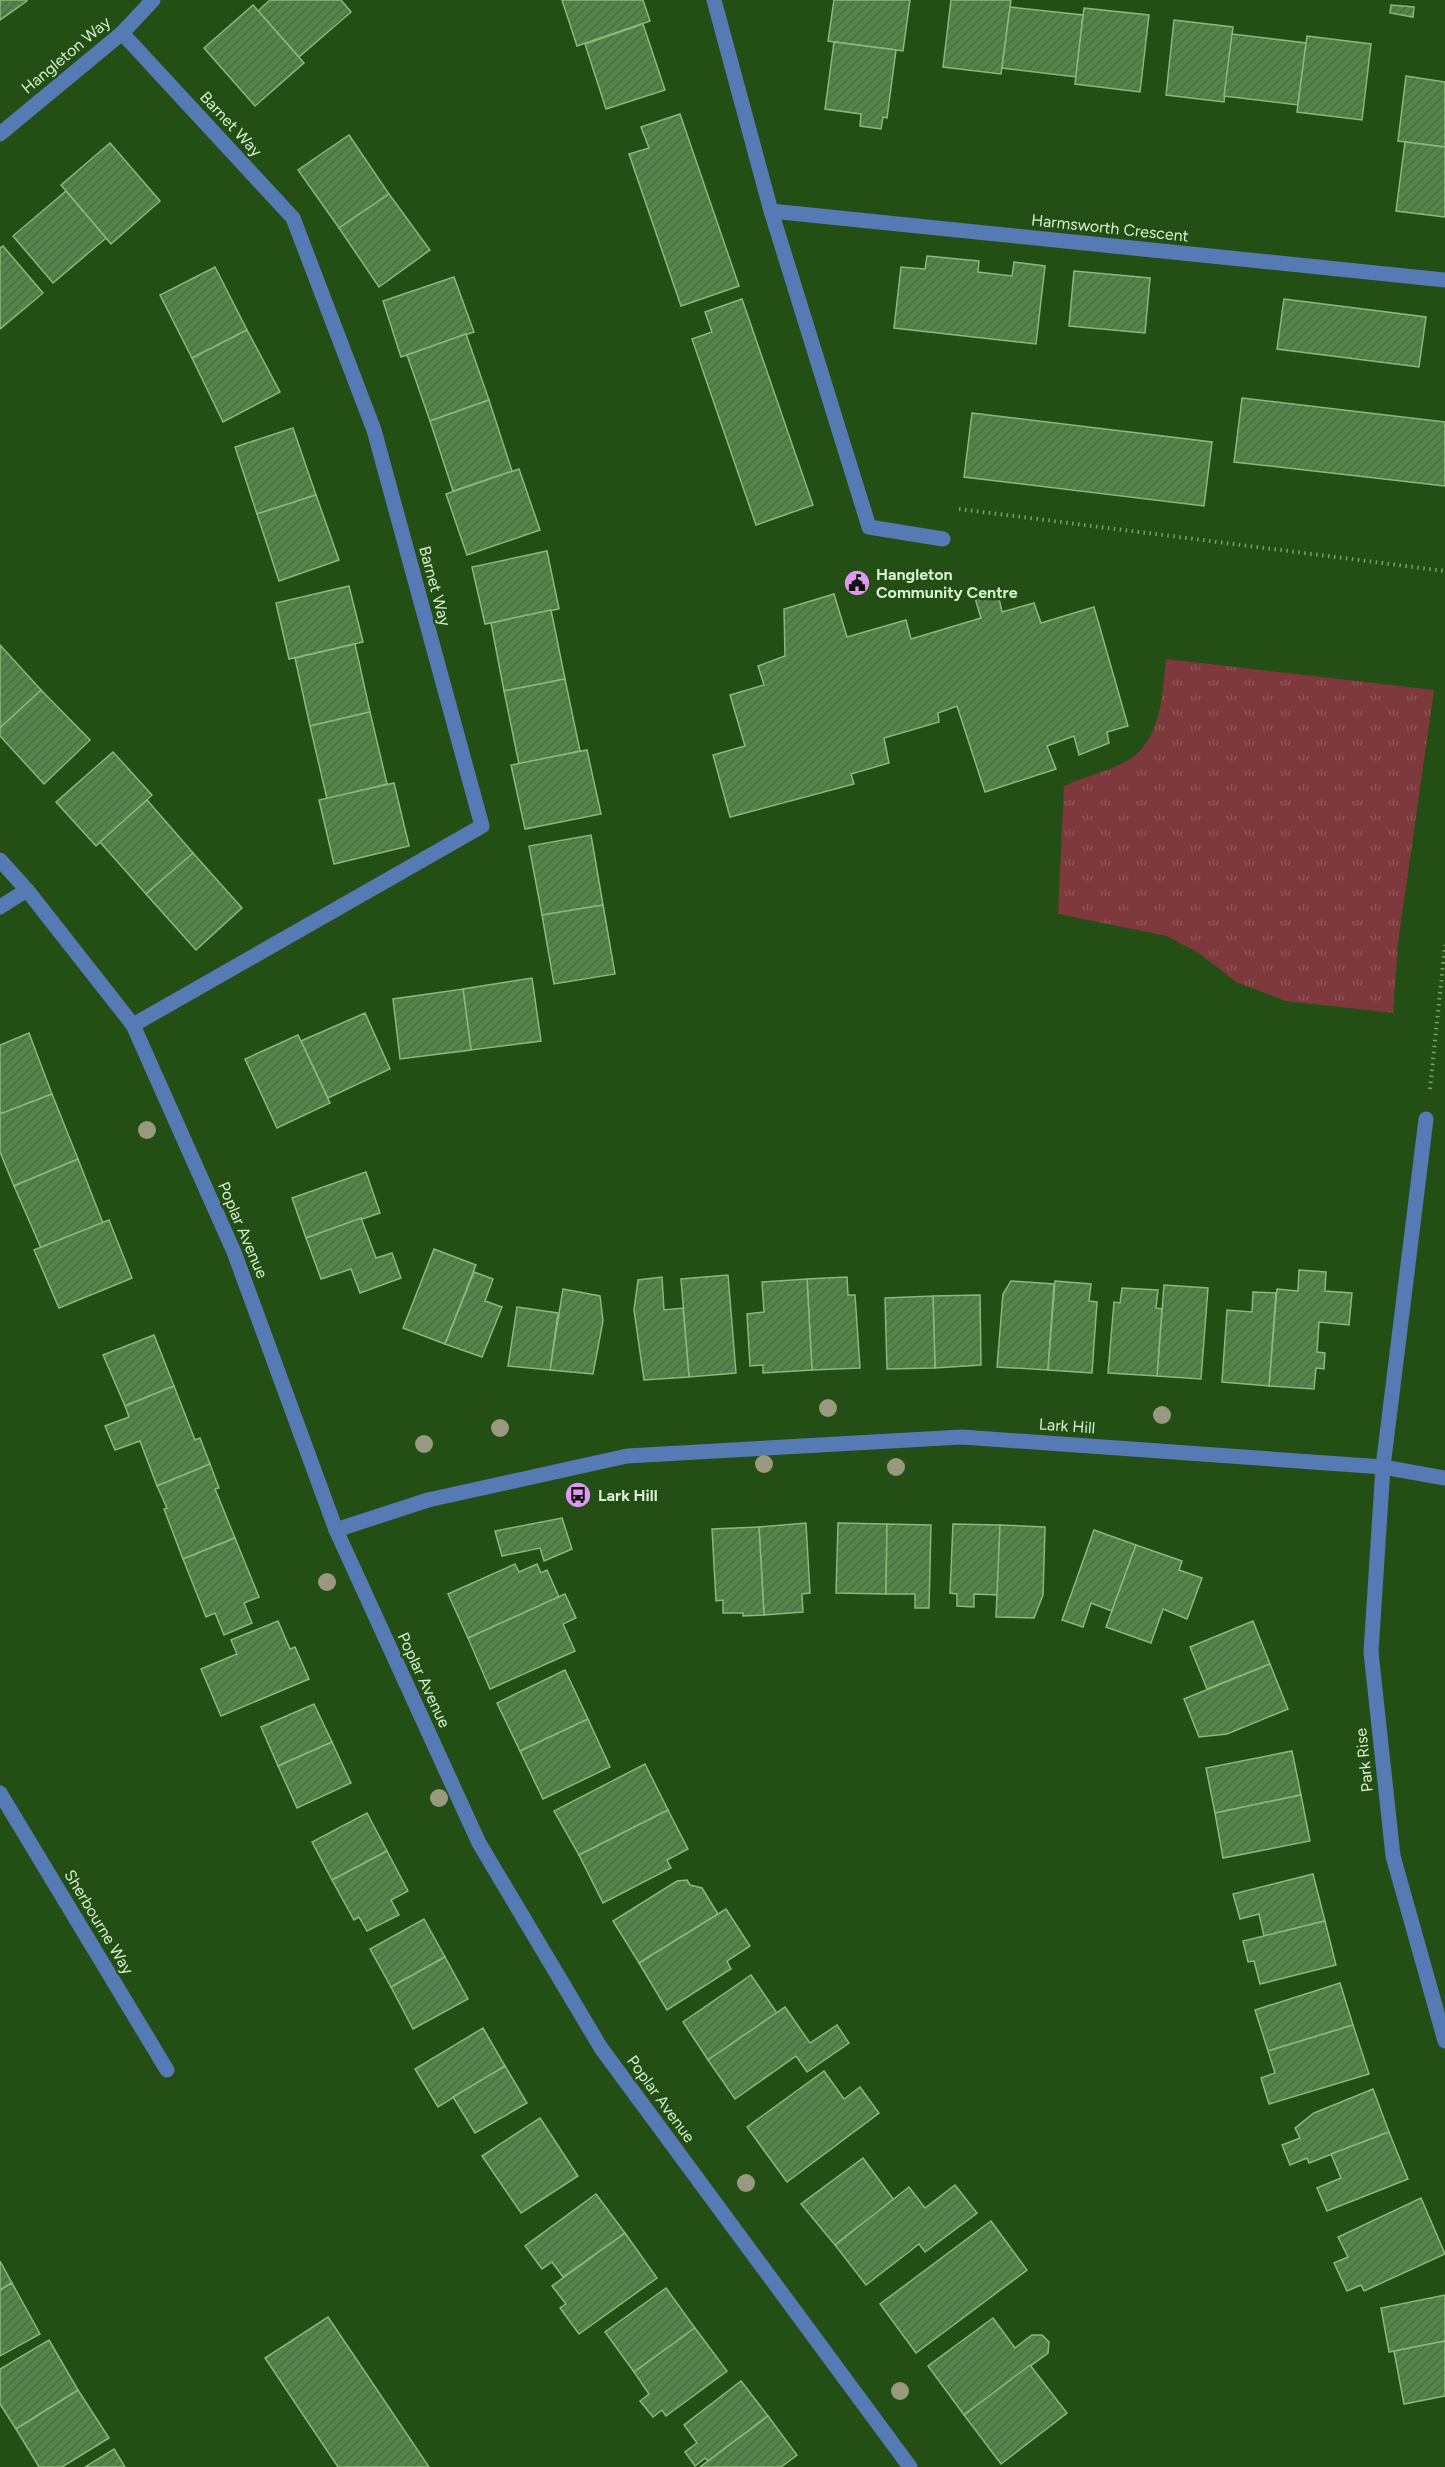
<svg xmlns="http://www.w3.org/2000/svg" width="1445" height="2467" viewBox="0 0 1445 2467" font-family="Figtree,sans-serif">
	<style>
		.grass { fill: url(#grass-tufts) }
		.building { fill: url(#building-hatch); stroke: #89b97b; stroke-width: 1.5 }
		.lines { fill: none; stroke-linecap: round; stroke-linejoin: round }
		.path { stroke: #7c9e71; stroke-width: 4; stroke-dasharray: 1.5 4.5; stroke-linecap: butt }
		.minor { stroke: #567ab3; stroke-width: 15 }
		.tree { fill: #98997f }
		.labels { text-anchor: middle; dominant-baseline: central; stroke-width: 5; stroke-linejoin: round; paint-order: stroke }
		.street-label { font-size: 16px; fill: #d7f0d0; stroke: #234e14 }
		.poi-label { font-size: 16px; font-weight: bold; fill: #d7f0d0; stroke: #234e14; text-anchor: start }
	</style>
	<defs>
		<pattern id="grass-tufts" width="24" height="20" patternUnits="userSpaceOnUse" patternTransform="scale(1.5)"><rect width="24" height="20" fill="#7d393c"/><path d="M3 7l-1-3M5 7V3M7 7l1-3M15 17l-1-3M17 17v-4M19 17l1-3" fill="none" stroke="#8f5657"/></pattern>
		<pattern id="building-hatch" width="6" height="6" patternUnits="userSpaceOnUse" patternTransform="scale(1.5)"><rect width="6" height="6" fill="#568349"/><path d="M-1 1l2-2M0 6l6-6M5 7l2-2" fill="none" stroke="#4d6b45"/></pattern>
	</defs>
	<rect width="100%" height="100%" fill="#234e14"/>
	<path class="grass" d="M 1166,659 L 1434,690 L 1398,943 L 1393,1013 L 1286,1001 L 1236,982 L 1200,954 L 1167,936 L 1058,914 L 1064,786 C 1084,777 1106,772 1125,762 C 1162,743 1162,695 1166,659 Z"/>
	<g class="building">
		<path d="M 0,0 L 26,0 L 27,1 L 0,20 Z"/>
		<path d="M 270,0 L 341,0 L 351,12 L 299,57 L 258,11 Z"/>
		<path d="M 562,0 L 643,0 L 650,21 L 577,46 Z"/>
		<path d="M 834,0 L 910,0 L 903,51 L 828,41 Z"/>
		<path d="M 951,0 L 1011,0 L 1001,74 L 943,67 Z"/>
		<path d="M 253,5 L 304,63 L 255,106 L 204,48 Z"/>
		<path d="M 1391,5 L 1414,7 L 1413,17 L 1390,13 Z"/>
		<path d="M 1010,7 L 1083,15 L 1076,77 L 1002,68 Z"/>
		<path d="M 1084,8 L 1149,15 L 1140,92 L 1075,84 Z"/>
		<path d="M 1174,20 L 1233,27 L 1224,102 L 1166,95 Z"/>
		<path d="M 643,24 L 665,90 L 606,109 L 585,44 Z"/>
		<path d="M 1232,34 L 1306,43 L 1298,105 L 1224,96 Z"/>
		<path d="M 1307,36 L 1371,44 L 1362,120 L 1297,112 Z"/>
		<path d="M 834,42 L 896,50 L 887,118 L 883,117 L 881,129 L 860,126 L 861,114 L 825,109 Z"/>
		<path d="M 1406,76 L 1445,82 L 1445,147 L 1398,141 Z"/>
		<path d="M 680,114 L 739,286 L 681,306 L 629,154 L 649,148 L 641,127 Z"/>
		<path d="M 349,135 L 389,194 L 339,228 L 298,170 Z"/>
		<path d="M 1405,142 L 1445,147 L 1445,217 L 1396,211 Z"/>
		<path d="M 110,143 L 160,201 L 111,244 L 61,185 Z"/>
		<path d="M 66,191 L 106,238 L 53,283 L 13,236 Z"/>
		<path d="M 389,194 L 430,250 L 379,287 L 339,228 Z"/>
		<path d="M 3,246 L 43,293 L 0,329 L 0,248 Z"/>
		<path d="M 927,256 L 979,261 L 978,272 L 1012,276 L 1014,262 L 1045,266 L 1036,344 L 894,328 L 901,267 L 925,269 Z"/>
		<path d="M 215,267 L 247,330 L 192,358 L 160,295 Z"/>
		<path d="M 1074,271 L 1150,278 L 1145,333 L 1069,326 Z"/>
		<path d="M 454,277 L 474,332 L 401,357 L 383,301 Z"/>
		<path d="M 742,299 L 813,505 L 756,525 L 692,339 L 712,332 L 705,312 Z"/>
		<path d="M 1284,299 L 1426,317 L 1419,367 L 1277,349 Z"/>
		<path d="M 247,330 L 280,392 L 223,422 L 192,358 Z"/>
		<path d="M 466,334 L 489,400 L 430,421 L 407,355 Z"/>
		<path d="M 1242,398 L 1445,422 L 1445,486 L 1234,462 Z"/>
		<path d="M 489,400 L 512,471 L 453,491 L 430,421 Z"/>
		<path d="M 972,413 L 1212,442 L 1204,506 L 964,477 Z"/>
		<path d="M 293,428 L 316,495 L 257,514 L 235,447 Z"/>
		<path d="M 519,469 L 540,530 L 467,555 L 446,494 Z"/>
		<path d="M 316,495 L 339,560 L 279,581 L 257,514 Z"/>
		<path d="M 547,551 L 559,609 L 485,624 L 472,567 Z"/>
		<path d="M 349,586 L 363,642 L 289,659 L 276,603 Z"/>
		<path d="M 834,594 L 847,637 L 906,620 L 911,639 L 981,618 L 975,598 L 998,594 L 1002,612 L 1034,603 L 1041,623 L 1094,607 L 1128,726 L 1107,732 L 1109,743 L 1079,755 L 1074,736 L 1047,746 L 1056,769 L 985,792 L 957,706 L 938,713 L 939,722 L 884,738 L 889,763 L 851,774 L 854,784 L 730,817 L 713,755 L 745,746 L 730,695 L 764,685 L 758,666 L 785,656 L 784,609 Z"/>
		<path d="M 551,610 L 565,679 L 504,691 L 491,623 Z"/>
		<path d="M 355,644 L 370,712 L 310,726 L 295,658 Z"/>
		<path d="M 0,645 L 41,690 L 0,728 Z"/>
		<path d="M 565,679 L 580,751 L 519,764 L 504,691 Z"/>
		<path d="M 41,690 L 90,740 L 44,784 L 0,736 L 0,728 Z"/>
		<path d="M 370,712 L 387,784 L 327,799 L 310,726 Z"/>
		<path d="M 587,750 L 601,814 L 525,829 L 511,765 Z"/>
		<path d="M 113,752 L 152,795 L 96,846 L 56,802 Z"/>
		<path d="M 394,783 L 409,846 L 334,864 L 319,800 Z"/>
		<path d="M 147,800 L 193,853 L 146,894 L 100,842 Z"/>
		<path d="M 591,835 L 603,905 L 542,915 L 529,846 Z"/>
		<path d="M 193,853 L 242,908 L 196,950 L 146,894 Z"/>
		<path d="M 603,905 L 615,974 L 554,984 L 542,915 Z"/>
		<path d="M 532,978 L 541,1041 L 471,1050 L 463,989 Z"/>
		<path d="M 463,989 L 471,1050 L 400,1059 L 393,999 Z"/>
		<path d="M 365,1013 L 390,1069 L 328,1098 L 301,1041 Z"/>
		<path d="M 29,1033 L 52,1094 L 0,1114 L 0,1045 Z"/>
		<path d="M 298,1035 L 330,1103 L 277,1128 L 245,1059 Z"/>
		<path d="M 52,1094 L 78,1159 L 14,1186 L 0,1152 L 0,1114 Z"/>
		<path d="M 78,1159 L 103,1223 L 41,1248 L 14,1186 Z"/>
		<path d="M 366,1172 L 380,1213 L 306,1238 L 292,1198 Z"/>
		<path d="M 361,1218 L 376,1258 L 392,1253 L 401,1278 L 360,1293 L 351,1269 L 321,1279 L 306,1238 Z"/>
		<path d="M 109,1220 L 132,1278 L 59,1308 L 34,1250 Z"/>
		<path d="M 434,1249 L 476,1265 L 445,1344 L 403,1328 Z"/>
		<path d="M 1299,1270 L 1326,1272 L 1325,1291 L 1352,1293 L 1349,1325 L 1319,1322 L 1317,1352 L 1325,1353 L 1324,1369 L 1316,1368 L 1314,1389 L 1269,1386 L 1277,1289 L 1298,1291 Z"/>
		<path d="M 474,1272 L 493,1279 L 485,1301 L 502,1307 L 482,1357 L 445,1344 Z"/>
		<path d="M 728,1275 L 736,1373 L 689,1377 L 681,1279 Z"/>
		<path d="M 662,1277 L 664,1310 L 683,1308 L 689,1377 L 644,1380 L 634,1310 L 638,1280 Z"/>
		<path d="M 847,1277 L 848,1295 L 855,1295 L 860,1368 L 812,1370 L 807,1279 Z"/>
		<path d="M 807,1279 L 812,1370 L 763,1373 L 763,1365 L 750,1366 L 747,1314 L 764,1312 L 762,1282 Z"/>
		<path d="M 1011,1281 L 1054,1284 L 1048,1370 L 997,1367 L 1003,1294 Z"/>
		<path d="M 1055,1281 L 1091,1284 L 1089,1301 L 1097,1302 L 1092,1373 L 1048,1370 Z"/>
		<path d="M 1164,1285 L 1208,1288 L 1201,1379 L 1157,1376 Z"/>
		<path d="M 1122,1288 L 1158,1290 L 1156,1308 L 1162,1309 L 1157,1376 L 1108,1373 L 1114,1302 L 1120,1303 Z"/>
		<path d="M 563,1289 L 600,1296 L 603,1321 L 593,1374 L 550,1370 Z"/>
		<path d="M 1253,1292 L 1276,1293 L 1269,1386 L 1222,1382 L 1227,1310 L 1252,1312 Z"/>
		<path d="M 980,1295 L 981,1365 L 935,1368 L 933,1296 Z"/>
		<path d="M 933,1296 L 935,1368 L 887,1369 L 885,1298 Z"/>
		<path d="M 517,1307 L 558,1313 L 550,1370 L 508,1366 Z"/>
		<path d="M 154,1335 L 174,1386 L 125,1406 L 103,1355 Z"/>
		<path d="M 174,1386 L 195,1440 L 200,1438 L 210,1464 L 157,1486 L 140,1441 L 115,1450 L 105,1426 L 129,1417 L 125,1406 Z"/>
		<path d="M 210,1464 L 219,1488 L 215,1489 L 235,1538 L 183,1559 L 164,1509 L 167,1508 L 157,1486 Z"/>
		<path d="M 562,1518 L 572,1549 L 544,1561 L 540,1548 L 502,1556 L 495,1531 Z"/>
		<path d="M 806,1523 L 810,1593 L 802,1594 L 803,1612 L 764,1615 L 759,1527 Z"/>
		<path d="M 838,1523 L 887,1524 L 886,1594 L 836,1593 Z"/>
		<path d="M 887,1524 L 931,1525 L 929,1608 L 915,1608 L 915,1594 L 886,1594 Z"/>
		<path d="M 953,1524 L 1000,1525 L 998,1595 L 974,1594 L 974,1607 L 957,1606 L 957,1594 L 950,1593 Z"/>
		<path d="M 1000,1525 L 1045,1527 L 1043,1595 L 1034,1618 L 996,1617 Z"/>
		<path d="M 759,1527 L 764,1615 L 743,1616 L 743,1613 L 723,1613 L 723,1600 L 716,1601 L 712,1529 Z"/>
		<path d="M 1094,1530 L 1136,1545 L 1112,1611 L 1091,1603 L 1083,1627 L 1062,1620 Z"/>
		<path d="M 235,1538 L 259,1597 L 244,1603 L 252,1623 L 224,1635 L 215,1613 L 206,1617 L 183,1559 Z"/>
		<path d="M 1136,1545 L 1182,1561 L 1179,1570 L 1202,1578 L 1187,1619 L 1163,1609 L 1151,1643 L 1106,1627 Z"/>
		<path d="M 515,1564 L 519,1572 L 537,1564 L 541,1573 L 547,1570 L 559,1597 L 468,1638 L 448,1594 Z"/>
		<path d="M 565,1594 L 576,1618 L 563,1624 L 575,1651 L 490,1689 L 468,1638 Z"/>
		<path d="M 278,1621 L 290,1649 L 295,1647 L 309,1679 L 221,1716 L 201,1669 L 237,1654 L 231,1640 Z"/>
		<path d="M 1253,1621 L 1270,1664 L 1207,1689 L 1190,1647 Z"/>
		<path d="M 1270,1664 L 1288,1709 L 1227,1734 L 1199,1737 L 1184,1699 Z"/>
		<path d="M 565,1670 L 588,1719 L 520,1751 L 497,1703 Z"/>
		<path d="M 314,1704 L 332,1742 L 278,1766 L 261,1727 Z"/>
		<path d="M 588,1719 L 610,1767 L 543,1799 L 520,1751 Z"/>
		<path d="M 332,1742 L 351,1783 L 297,1808 L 278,1766 Z"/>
		<path d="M 1292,1751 L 1301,1795 L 1215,1813 L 1206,1768 Z"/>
		<path d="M 645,1764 L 668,1810 L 579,1855 L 554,1811 Z"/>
		<path d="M 1301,1795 L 1310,1841 L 1223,1858 L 1215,1813 Z"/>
		<path d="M 668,1810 L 688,1849 L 667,1860 L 671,1868 L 603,1903 L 579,1855 Z"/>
		<path d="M 367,1813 L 387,1851 L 332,1880 L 312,1842 Z"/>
		<path d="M 387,1851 L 408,1891 L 391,1900 L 399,1915 L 367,1931 L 359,1917 L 354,1920 L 332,1880 Z"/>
		<path d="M 1313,1874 L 1325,1921 L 1264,1936 L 1259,1914 L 1240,1919 L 1233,1894 Z"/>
		<path d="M 687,1880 L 690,1885 L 702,1888 L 718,1914 L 639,1963 L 613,1921 L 677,1881 Z"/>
		<path d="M 726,1909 L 750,1946 L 727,1961 L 731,1969 L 667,2010 L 639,1963 Z"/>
		<path d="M 424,1919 L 445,1957 L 391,1987 L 370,1949 Z"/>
		<path d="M 1325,1921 L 1336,1965 L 1260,1984 L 1254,1961 L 1248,1962 L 1243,1941 Z"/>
		<path d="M 445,1957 L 468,1999 L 413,2029 L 391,1987 Z"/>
		<path d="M 751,1975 L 777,2013 L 708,2060 L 683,2022 Z"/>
		<path d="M 1340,1983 L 1353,2025 L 1268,2051 L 1255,2010 Z"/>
		<path d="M 785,2007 L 810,2043 L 837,2025 L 849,2043 L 807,2072 L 796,2056 L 735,2099 L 708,2060 Z"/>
		<path d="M 1353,2025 L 1369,2074 L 1269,2104 L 1261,2078 L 1275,2073 L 1268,2051 Z"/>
		<path d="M 483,2028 L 505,2066 L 438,2107 L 415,2069 Z"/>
		<path d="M 505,2066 L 527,2103 L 475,2133 L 453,2097 Z"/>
		<path d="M 824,2071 L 844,2099 L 860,2087 L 879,2113 L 787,2182 L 747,2127 Z"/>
		<path d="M 1373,2089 L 1389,2132 L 1309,2163 L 1307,2158 L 1290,2165 L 1282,2145 L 1300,2138 L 1295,2128 L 1314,2113 Z"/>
		<path d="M 540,2118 L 578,2176 L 521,2213 L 482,2156 Z"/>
		<path d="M 1389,2132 L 1408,2179 L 1327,2211 L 1317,2188 L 1341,2178 L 1331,2154 Z"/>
		<path d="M 863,2158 L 894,2200 L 835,2245 L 801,2204 Z"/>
		<path d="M 955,2185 L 977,2213 L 925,2252 L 919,2244 L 866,2285 L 835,2245 L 909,2187 L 925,2208 Z"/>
		<path d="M 596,2194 L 625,2233 L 563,2277 L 552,2262 L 542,2269 L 525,2246 Z"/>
		<path d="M 1421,2198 L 1445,2254 L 1364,2291 L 1361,2285 L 1347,2291 L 1334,2263 L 1348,2257 L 1338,2237 Z"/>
		<path d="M 991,2221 L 1027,2270 L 916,2353 L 880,2304 Z"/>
		<path d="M 625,2233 L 657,2278 L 579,2334 L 560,2308 L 566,2304 L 552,2286 Z"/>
		<path d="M 0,2261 L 12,2283 L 0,2290 Z"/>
		<path d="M 12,2283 L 40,2334 L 0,2356 L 0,2290 Z"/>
		<path d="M 666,2288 L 695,2328 L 634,2372 L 605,2332 Z"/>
		<path d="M 1445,2295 L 1445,2341 L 1389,2352 L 1381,2308 Z"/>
		<path d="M 328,2317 L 429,2467 L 338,2467 L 265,2358 Z"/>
		<path d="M 993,2318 L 1015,2348 L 1032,2335 L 1042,2335 L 1049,2342 L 1048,2353 L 964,2415 L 928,2366 Z"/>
		<path d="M 695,2328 L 727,2371 L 666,2416 L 662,2410 L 653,2417 L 640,2401 L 649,2394 L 634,2372 Z"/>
		<path d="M 49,2340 L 78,2390 L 16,2429 L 0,2404 L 0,2369 Z"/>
		<path d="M 1445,2341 L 1445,2396 L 1404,2404 L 1394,2351 Z"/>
		<path d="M 1030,2365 L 1067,2413 L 1001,2464 L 964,2415 Z"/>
		<path d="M 741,2381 L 768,2416 L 708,2461 L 705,2458 L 695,2466 L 685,2452 L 697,2443 L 684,2425 Z"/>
		<path d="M 78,2390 L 109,2438 L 62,2467 L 39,2467 L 16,2429 Z"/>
		<path d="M 768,2416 L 797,2455 L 781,2467 L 700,2467 Z"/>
		<path d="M 114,2449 L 125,2467 L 85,2467 Z"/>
	</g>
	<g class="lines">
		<g class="path">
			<path d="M 959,509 L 1445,571"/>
			<path d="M 1430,1089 L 1445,945"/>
		</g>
		<g class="minor">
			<path d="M 714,0 L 771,211 L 1445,280"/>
			<path d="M 122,33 L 293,218 L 374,430 L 482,826 L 133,1025"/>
			<path d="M 0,134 L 122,33 L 153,0"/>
			<path d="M 771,211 L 869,527 L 943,539"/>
			<path d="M 0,860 L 27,890 L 133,1025 L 234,1252 L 336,1530 L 479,1843 L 601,2048 L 910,2467"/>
			<path d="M 0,907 L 27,890"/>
			<path d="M 1426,1119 L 1383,1467 L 1371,1652 L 1393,1856 L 1445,2041"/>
			<path d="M 336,1530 L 428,1500 L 627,1456 L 962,1437 L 1383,1467 L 1445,1478"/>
			<path d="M 0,1793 L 167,2070"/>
		</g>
	</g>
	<g class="tree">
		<circle cx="147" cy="1130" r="9"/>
		<circle cx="828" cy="1408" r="9"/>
		<circle cx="1162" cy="1415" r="9"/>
		<circle cx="500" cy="1428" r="9"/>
		<circle cx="424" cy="1444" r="9"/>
		<circle cx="764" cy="1464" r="9"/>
		<circle cx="896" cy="1467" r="9"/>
		<circle cx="327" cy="1582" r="9"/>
		<circle cx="439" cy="1798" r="9"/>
		<circle cx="746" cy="2183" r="9"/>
		<circle cx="900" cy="2391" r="9"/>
	</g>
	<defs>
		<g id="civic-disc" transform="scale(1.35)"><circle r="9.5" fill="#de98f2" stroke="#234e14"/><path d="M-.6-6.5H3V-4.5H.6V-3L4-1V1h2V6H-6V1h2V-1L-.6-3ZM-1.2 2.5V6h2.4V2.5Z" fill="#111"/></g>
		<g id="bus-disc" transform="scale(1.35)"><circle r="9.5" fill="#de98f2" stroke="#234e14"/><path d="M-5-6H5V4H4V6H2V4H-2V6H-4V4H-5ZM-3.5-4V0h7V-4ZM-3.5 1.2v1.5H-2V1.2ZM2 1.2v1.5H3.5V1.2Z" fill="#111"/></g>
	</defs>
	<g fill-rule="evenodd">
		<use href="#civic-disc" x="857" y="583"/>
		<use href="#bus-disc" x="578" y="1495"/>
	</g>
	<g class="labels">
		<g class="street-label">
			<text transform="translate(66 55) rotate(-40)">Hangleton Way</text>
			<text transform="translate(231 124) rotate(47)">Barnet Way</text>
			<text transform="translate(1110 228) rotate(6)">Harmsworth Crescent</text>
			<text transform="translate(435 586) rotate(75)">Barnet Way</text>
			<text transform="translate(243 1230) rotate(67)">Poplar Avenue</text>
			<text transform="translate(1067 1426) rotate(4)">Lark Hill</text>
			<text transform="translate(424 1680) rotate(65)">Poplar Avenue</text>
			<text transform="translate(1364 1760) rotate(-96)">Park Rise</text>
			<text transform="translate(99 1922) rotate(59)">Sherbourne Way</text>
			<text transform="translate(661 2099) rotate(54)">Poplar Avenue</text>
		</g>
		<g class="poi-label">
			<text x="876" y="574">Hangleton<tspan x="876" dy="18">Community Centre</tspan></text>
			<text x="598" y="1495">Lark Hill</text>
		</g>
	</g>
</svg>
